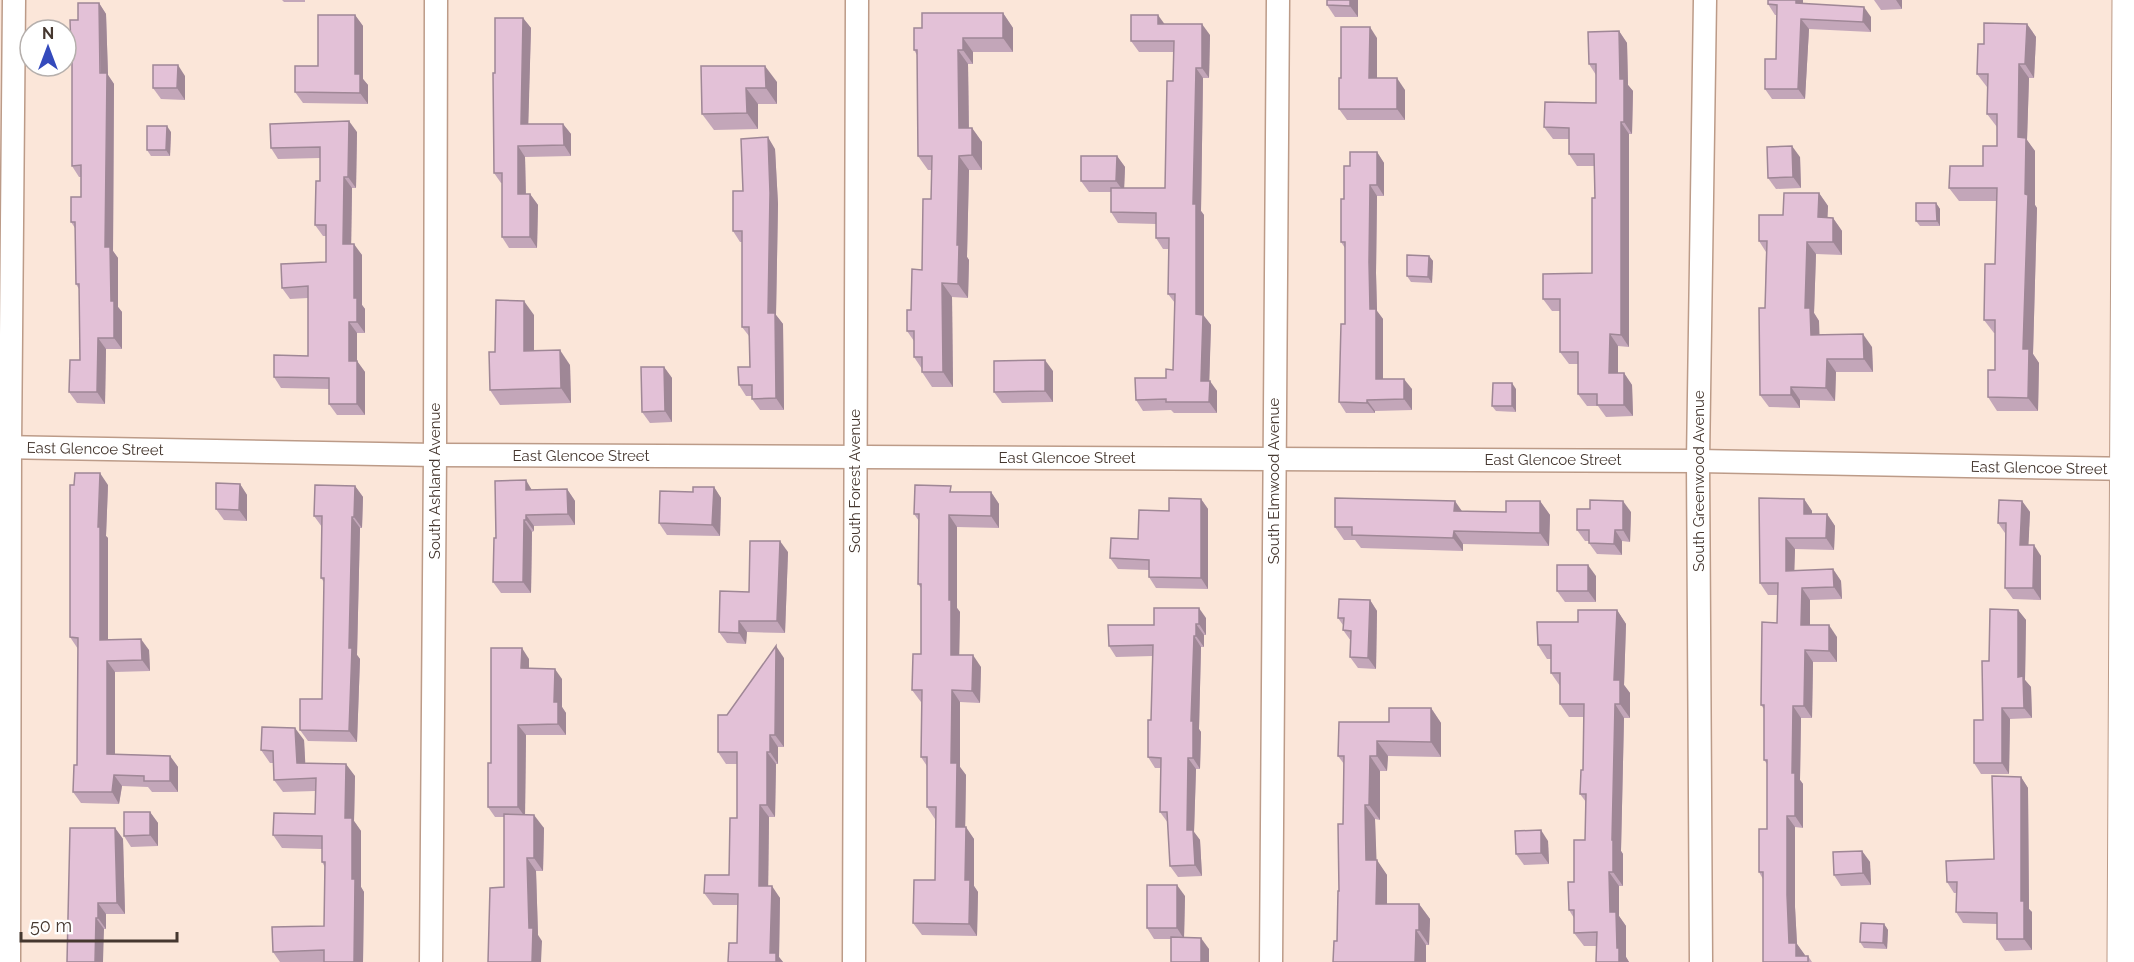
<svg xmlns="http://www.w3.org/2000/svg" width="2134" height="962" viewBox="0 0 2134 962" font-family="Raleway,sans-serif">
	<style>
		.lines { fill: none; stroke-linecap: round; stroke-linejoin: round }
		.minor-casing { stroke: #bc9b88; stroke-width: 25 }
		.tertiary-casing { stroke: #bc9b88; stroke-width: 29 }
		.minor { stroke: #fff; stroke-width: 22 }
		.tertiary { stroke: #fff; stroke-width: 27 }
		.wall { fill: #c3a6b9 }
		.shaded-wall { fill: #9f8796 }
		.building { fill: #e3c1d7; stroke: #9f8796; stroke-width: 1.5 }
		.labels { text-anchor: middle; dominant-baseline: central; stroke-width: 6; stroke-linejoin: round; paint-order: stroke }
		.street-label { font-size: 15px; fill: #45372f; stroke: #fff }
	</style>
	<rect width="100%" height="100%" fill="#fbe6d9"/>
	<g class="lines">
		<g class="minor-casing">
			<g id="minor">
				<path d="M 0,447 L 435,455 L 1698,461 L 2134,469"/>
				<path d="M 9,962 L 10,447 L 14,0"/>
				<path d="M 431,962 L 435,455 L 436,0"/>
				<path d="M 854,962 L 857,0"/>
				<path d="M 1271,962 L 1278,0"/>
				<path d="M 1701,962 L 1698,461 L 1705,0"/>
			</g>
		</g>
		<g class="tertiary-casing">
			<path id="tertiary" d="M 2121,962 L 2126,0"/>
		</g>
		<use href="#minor" class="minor"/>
		<use href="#tertiary" class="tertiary"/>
	</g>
	<g class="wall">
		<path d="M 282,0 L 305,0 L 305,2 L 284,2 Z"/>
		<path d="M 1358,0 L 1358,17 L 1335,17 L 1327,5 Z"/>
		<path d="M 1803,0 L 1803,3 L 1871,17 L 1871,32 L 1809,29 L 1805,99 L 1772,99 L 1765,89 L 1776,59 L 1777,15 L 1775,15 L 1768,4 Z"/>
		<path d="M 1874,0 L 1902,0 L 1902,9 L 1881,10 Z"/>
		<path d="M 99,3 L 106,14 L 108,75 L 114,84 L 113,251 L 118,258 L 118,307 L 122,312 L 122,349 L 106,349 L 105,404 L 77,403 L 69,392 L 80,360 L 79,289 L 76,284 L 75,228 L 71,222 L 81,197 L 81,177 L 79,177 L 72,166 L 72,52 L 71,50 L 78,20 Z"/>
		<path d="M 1003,13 L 1013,28 L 1013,52 L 973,52 L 973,64 L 968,64 L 969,128 L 972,128 L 982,142 L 982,170 L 969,170 L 967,257 L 969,260 L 968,298 L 952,297 L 953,387 L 932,387 L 922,372 L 922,369 L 914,357 L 914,341 L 907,331 L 911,310 L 922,270 L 931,199 L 931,170 L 928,170 L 918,156 L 917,55 L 914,50 L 922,28 Z"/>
		<path d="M 355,15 L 363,26 L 363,79 L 368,85 L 368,104 L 303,103 L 295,92 L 318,66 Z"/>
		<path d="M 523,18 L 531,28 L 528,124 L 563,124 L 571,134 L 571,156 L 525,157 L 526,194 L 530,194 L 538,205 L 537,248 L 509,248 L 502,237 L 502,183 L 501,183 L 494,173 L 495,73 Z"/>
		<path d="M 1164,24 L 1210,35 L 1209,78 L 1203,78 L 1201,211 L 1204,215 L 1204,316 L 1211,325 L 1209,381 L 1217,391 L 1217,413 L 1174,413 L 1171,410 L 1143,411 L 1136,400 L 1166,378 L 1173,370 L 1175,303 L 1168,294 L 1169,249 L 1163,249 L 1156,238 L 1156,224 L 1118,223 L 1111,212 L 1111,192 L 1089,192 L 1081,181 L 1117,156 L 1125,167 L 1124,188 L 1165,188 L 1173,81 L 1174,52 L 1139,52 L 1131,41 Z"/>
		<path d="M 2027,24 L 2036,37 L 2034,78 L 2029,78 L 2027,140 L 2035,151 L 2035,205 L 2037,208 L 2033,354 L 2039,363 L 2038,411 L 1997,411 L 1988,397 L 1995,370 L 1995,333 L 1994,333 L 1984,320 L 1995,264 L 1997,201 L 1959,201 L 1949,188 L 1983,166 L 1997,146 L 1997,127 L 1987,114 L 1988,87 L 1987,87 L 1977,74 L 1984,44 Z"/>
		<path d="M 1619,31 L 1627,43 L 1628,85 L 1633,91 L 1632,134 L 1629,134 L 1629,347 L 1618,346 L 1618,373 L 1624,373 L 1632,385 L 1633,416 L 1606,417 L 1598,406 L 1587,406 L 1578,394 L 1578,364 L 1569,364 L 1560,352 L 1560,311 L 1552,311 L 1543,299 L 1592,273 L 1595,198 L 1594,166 L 1577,166 L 1569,154 L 1569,139 L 1553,139 L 1544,127 L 1596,103 L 1596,75 L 1589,64 Z"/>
		<path d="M 1377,38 L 1377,78 L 1405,90 L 1405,120 L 1347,120 L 1339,109 L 1341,78 Z"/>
		<path d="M 701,66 L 777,82 L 777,104 L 758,104 L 758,129 L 714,130 L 702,114 Z"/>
		<path d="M 185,76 L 185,100 L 161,99 L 153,88 Z"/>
		<path d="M 171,132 L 170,156 L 151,156 L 147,150 Z"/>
		<path d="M 357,132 L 356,188 L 352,188 L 351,244 L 362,255 L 362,305 L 365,309 L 365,333 L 357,333 L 357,361 L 365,372 L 365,415 L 337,415 L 329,404 L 329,389 L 281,388 L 274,377 L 308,356 L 308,298 L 290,299 L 282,288 L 326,262 L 326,236 L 323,236 L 315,225 L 320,181 L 320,158 L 278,159 L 271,148 Z"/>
		<path d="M 775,149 L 778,204 L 776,315 L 783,324 L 784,410 L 760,410 L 752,399 L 752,396 L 746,396 L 739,385 L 750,367 L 749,336 L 742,327 L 742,242 L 740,242 L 733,231 L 743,191 Z"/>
		<path d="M 1377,152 L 1384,163 L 1384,196 L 1377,196 L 1376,273 L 1377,311 L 1383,319 L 1383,379 L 1412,389 L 1412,410 L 1375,411 L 1375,413 L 1346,413 L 1339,402 L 1345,324 L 1345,248 L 1341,242 L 1344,199 Z"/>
		<path d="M 1800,157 L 1801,188 L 1776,189 L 1768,178 Z"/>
		<path d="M 1819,193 L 1828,206 L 1827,218 L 1833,218 L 1842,231 L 1842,255 L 1816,254 L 1814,313 L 1819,321 L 1819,335 L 1872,347 L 1873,372 L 1836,372 L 1835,401 L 1800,400 L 1800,408 L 1769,407 L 1760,395 L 1765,308 L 1766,252 L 1759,241 L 1783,215 Z"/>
		<path d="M 1936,203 L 1940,209 L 1940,226 L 1920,226 L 1916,221 Z"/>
		<path d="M 1429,256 L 1433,261 L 1432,283 L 1411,282 L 1407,276 Z"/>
		<path d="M 534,315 L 534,351 L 570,365 L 571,403 L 500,405 L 490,390 L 495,352 Z"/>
		<path d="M 664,367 L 672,378 L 672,422 L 650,423 L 642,412 Z"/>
		<path d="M 1053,371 L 1053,402 L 1002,403 L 994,392 Z"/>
		<path d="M 1516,389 L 1516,412 L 1496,411 L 1492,406 Z"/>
		<path d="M 240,484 L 247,495 L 247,521 L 224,520 L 216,509 Z"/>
		<path d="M 108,485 L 106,536 L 108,538 L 108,640 L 149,650 L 150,671 L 115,672 L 115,754 L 170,756 L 178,767 L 178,792 L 152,792 L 148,787 L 122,786 L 119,804 L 81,803 L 73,792 L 77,765 L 78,649 L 70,637 Z"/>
		<path d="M 355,486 L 363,497 L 362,528 L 360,528 L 357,655 L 360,659 L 357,742 L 308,741 L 300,730 L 322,699 L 324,582 L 321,578 L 322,527 L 314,516 Z"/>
		<path d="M 714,487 L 721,498 L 720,536 L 667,535 L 659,523 L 693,492 Z"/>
		<path d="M 567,489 L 575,501 L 575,525 L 534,526 L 534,531 L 532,532 L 531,593 L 501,593 L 493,582 L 496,538 L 533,490 Z"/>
		<path d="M 955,492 L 991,492 L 999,504 L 999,528 L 957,527 L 957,608 L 960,612 L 959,655 L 981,667 L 980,703 L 960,702 L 960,767 L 966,775 L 965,827 L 974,839 L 974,886 L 978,892 L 977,936 L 922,935 L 913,923 L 935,880 L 935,819 L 927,807 L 927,766 L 921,757 L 922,702 L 921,702 L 912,690 L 921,654 L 921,588 L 918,584 L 919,521 L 914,514 Z"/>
		<path d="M 1201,499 L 1208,509 L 1208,589 L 1156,588 L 1149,577 L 1149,570 L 1118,569 L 1110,558 L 1138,539 L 1169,511 Z"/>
		<path d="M 1804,499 L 1812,511 L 1812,514 L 1827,514 L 1835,526 L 1834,550 L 1795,549 L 1794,571 L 1833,569 L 1841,581 L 1842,599 L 1810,600 L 1810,625 L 1837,637 L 1837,662 L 1813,662 L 1812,718 L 1801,718 L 1800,780 L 1803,784 L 1803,828 L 1795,827 L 1795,907 L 1797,944 L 1805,956 L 1808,956 L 1812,962 L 1763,962 L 1763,879 L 1759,872 L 1767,829 L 1767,764 L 1764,760 L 1764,709 L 1761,705 L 1777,623 L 1778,595 L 1768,595 L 1760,583 Z"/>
		<path d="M 1540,501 L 1550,515 L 1549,546 L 1463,544 L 1463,551 L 1361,548 L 1355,540 L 1344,540 L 1335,527 L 1461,511 L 1506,512 Z"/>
		<path d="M 2022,501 L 2030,512 L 2028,545 L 2041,556 L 2041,600 L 2013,599 L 2005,588 L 2005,533 L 1998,523 Z"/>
		<path d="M 1631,512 L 1630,542 L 1622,541 L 1622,555 L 1597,554 L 1589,543 L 1589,541 L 1585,541 L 1577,530 Z"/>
		<path d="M 788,552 L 785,633 L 747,632 L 746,644 L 727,643 L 719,632 L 749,592 Z"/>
		<path d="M 1596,576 L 1596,602 L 1565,602 L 1557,591 Z"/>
		<path d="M 1370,600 L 1377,611 L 1376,669 L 1358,668 L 1350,657 L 1351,641 L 1343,630 L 1343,625 L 1338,618 Z"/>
		<path d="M 1617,610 L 1626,624 L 1624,685 L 1630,693 L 1630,718 L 1624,718 L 1621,851 L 1623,854 L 1623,886 L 1619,886 L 1619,916 L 1626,926 L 1626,957 L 1629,962 L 1596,962 L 1596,946 L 1584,946 L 1574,933 L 1574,918 L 1569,910 L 1574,882 L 1585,840 L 1586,802 L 1580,794 L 1583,770 L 1584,717 L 1569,717 L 1560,704 L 1560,686 L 1551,673 L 1551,659 L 1547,659 L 1538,645 L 1578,622 Z"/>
		<path d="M 2018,610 L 2026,620 L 2025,680 L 2031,687 L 2032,718 L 2010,719 L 2009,774 L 1981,774 L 1974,763 L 1983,720 L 1989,661 Z"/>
		<path d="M 1206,618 L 1206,635 L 1204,635 L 1204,647 L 1201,647 L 1199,729 L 1201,732 L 1200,769 L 1196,769 L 1194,832 L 1200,840 L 1202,876 L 1178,877 L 1170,866 L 1168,823 L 1160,812 L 1161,768 L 1155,768 L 1148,757 L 1151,720 L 1153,656 L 1116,657 L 1109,646 L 1154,625 Z"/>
		<path d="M 784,658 L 784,747 L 778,747 L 778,764 L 776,764 L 775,817 L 769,817 L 768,886 L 780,898 L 779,957 L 783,962 L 728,962 L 737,943 L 738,905 L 713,905 L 704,893 L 729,875 L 737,818 L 737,764 L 726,764 L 718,752 L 727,715 Z"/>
		<path d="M 529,659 L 529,668 L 562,679 L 562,707 L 566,713 L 566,735 L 526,735 L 525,814 L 544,828 L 543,871 L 536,871 L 538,935 L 542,941 L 504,887 L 504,817 L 495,817 L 488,807 L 491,763 Z"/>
		<path d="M 1431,708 L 1441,723 L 1441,757 L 1388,756 L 1387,771 L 1380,771 L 1380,820 L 1375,819 L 1376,860 L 1387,875 L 1387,904 L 1419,904 L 1430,919 L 1429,945 L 1426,945 L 1426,962 L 1333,962 L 1337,941 L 1343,824 L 1344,764 L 1338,756 L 1389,722 Z"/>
		<path d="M 304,740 L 305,763 L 355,776 L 354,821 L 361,831 L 361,887 L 364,892 L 363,962 L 280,962 L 273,952 L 324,926 L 325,867 L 322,862 L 322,849 L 282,848 L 273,835 L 315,814 L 315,791 L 283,792 L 274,780 L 274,763 L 270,763 L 261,750 Z"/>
		<path d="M 2021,777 L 2028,788 L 2029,909 L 2032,912 L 2032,950 L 2005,951 L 1997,939 L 1997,924 L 1963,923 L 1956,912 L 1956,893 L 1954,893 L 1947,882 L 1994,859 Z"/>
		<path d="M 150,812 L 158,823 L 158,846 L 131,847 L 124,836 Z"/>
		<path d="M 115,828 L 123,839 L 125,914 L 106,914 L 106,929 L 104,929 L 67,962 Z"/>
		<path d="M 1548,841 L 1549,864 L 1524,865 L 1516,854 Z"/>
		<path d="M 1862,851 L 1870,862 L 1871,885 L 1841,886 L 1834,875 Z"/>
		<path d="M 1185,896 L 1184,937 L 1209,949 L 1209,962 L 1171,962 L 1171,939 L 1154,939 L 1147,928 Z"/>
		<path d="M 1884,924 L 1888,930 L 1887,949 L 1864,948 L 1860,942 Z"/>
	</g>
	<g class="shaded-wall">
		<path d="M 1350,0 L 1358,0 L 1358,17 L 1350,6 Z"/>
		<path d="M 1796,0 L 1803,0 L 1803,13 L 1796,3 Z"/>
		<path d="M 1896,0 L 1902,0 L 1902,9 Z"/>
		<path d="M 99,3 L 106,14 L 108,75 L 114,84 L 113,251 L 118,258 L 118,307 L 122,312 L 122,349 L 114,338 L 105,247 Z"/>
		<path d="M 1864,7 L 1871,17 L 1871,32 L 1863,22 Z"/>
		<path d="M 1003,13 L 1013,28 L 1013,52 L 1003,38 Z"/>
		<path d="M 355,15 L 363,26 L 363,79 L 368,85 L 368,104 L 360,93 L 355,74 Z"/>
		<path d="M 1158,15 L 1166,26 L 1158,24 Z"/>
		<path d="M 523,18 L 531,28 L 528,135 L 521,124 Z"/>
		<path d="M 1801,19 L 1809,29 L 1805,99 L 1798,89 Z"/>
		<path d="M 1202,24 L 1210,35 L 1209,78 L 1202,68 Z"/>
		<path d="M 2027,24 L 2036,37 L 2034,78 L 2025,64 Z"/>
		<path d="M 1370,27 L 1377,38 L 1377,89 L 1369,78 Z"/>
		<path d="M 1619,31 L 1627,43 L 1628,85 L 1633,91 L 1632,134 L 1624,122 L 1620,79 Z"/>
		<path d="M 963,38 L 973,52 L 973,64 L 963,50 Z"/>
		<path d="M 958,50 L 968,64 L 969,142 L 959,128 Z"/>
		<path d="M 2019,64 L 2029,78 L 2027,140 L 2035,151 L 2035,205 L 2037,208 L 2033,354 L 2039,363 L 2038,411 L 2028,398 L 2023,349 L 2025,194 L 2018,137 Z"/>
		<path d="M 178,65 L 185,76 L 185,100 L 177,88 Z"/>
		<path d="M 765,66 L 777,82 L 777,104 L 766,88 Z"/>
		<path d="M 1196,68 L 1203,78 L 1201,211 L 1204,215 L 1204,316 L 1211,325 L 1209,391 L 1201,381 L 1196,314 L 1193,204 Z"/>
		<path d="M 1397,78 L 1405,90 L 1405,120 L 1397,109 Z"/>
		<path d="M 746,88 L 758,104 L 758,129 L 747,113 Z"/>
		<path d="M 349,121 L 357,132 L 356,188 L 348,177 Z"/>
		<path d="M 1621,122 L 1629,134 L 1629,347 L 1621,335 Z"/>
		<path d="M 563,124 L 571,134 L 571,156 L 564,145 Z"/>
		<path d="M 167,126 L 171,132 L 170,156 L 166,150 Z"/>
		<path d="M 972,128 L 982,142 L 982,170 L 972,155 Z"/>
		<path d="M 768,137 L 775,149 L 778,204 L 776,315 L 783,324 L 784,410 L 776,398 L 768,313 Z"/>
		<path d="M 518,146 L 525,157 L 526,205 L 518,194 Z"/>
		<path d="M 1792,146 L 1800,157 L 1801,188 L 1793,177 Z"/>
		<path d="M 1377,152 L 1384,163 L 1384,196 L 1377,185 Z"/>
		<path d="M 959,156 L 969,170 L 967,257 L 969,260 L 968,298 L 958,284 L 957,245 Z"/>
		<path d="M 1117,156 L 1125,167 L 1124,192 L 1116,181 Z"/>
		<path d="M 344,177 L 352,188 L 351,255 L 343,244 Z"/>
		<path d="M 1370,185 L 1377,196 L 1376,273 L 1377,311 L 1383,319 L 1383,390 L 1376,379 L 1370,309 L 1369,262 Z"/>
		<path d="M 1819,193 L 1828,206 L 1827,230 L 1818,217 Z"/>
		<path d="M 530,194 L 538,205 L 537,248 L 530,237 Z"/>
		<path d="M 1936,203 L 1940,209 L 1940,226 L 1937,221 Z"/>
		<path d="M 1833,218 L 1842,231 L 1842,255 L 1833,242 Z"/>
		<path d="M 1807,242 L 1816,254 L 1814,313 L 1819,321 L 1820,348 L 1811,335 L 1805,308 Z"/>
		<path d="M 354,244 L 362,255 L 362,305 L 365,309 L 365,333 L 357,322 L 354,298 Z"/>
		<path d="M 1429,256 L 1433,261 L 1432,283 L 1428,277 Z"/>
		<path d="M 942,283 L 952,297 L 953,387 L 943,372 Z"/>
		<path d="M 524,301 L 534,315 L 534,366 L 524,351 Z"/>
		<path d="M 349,322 L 357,333 L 357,372 L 349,361 Z"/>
		<path d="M 1610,334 L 1618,346 L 1618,385 L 1609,373 Z"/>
		<path d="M 1863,334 L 1872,347 L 1873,372 L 1864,359 Z"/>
		<path d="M 98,338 L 106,349 L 105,404 L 97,392 Z"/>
		<path d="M 560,350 L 570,365 L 571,403 L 561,388 Z"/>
		<path d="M 1827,359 L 1836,372 L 1835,401 L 1826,388 Z"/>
		<path d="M 1045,360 L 1053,371 L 1053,402 L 1045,391 Z"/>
		<path d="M 357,361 L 365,372 L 365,415 L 357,404 Z"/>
		<path d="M 664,367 L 672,378 L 672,422 L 665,411 Z"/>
		<path d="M 1624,373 L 1632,385 L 1633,416 L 1624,405 Z"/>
		<path d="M 1404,379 L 1412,389 L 1412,410 L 1404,399 Z"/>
		<path d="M 1210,381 L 1217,391 L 1217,413 L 1209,402 Z"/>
		<path d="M 1512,383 L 1516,389 L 1516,412 L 1512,406 Z"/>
		<path d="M 1791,387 L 1800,400 L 1800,408 L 1791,395 Z"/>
		<path d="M 1367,400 L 1375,411 L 1375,413 L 1367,403 Z"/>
		<path d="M 100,473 L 108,485 L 106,536 L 108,538 L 108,651 L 100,640 L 98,527 Z"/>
		<path d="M 526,480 L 533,492 L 526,490 Z"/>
		<path d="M 240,484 L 247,495 L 247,521 L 239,510 Z"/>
		<path d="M 355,486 L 363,497 L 362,528 L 354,517 Z"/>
		<path d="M 714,487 L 721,498 L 720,536 L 712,525 Z"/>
		<path d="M 567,489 L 575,501 L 575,525 L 568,514 Z"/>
		<path d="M 991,492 L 999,504 L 999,528 L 991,516 Z"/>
		<path d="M 1201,499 L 1208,509 L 1208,589 L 1201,578 Z"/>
		<path d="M 1804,499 L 1812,511 L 1812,526 L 1804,514 Z"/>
		<path d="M 1455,501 L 1464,514 L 1454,511 Z"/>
		<path d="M 1540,501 L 1550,515 L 1549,546 L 1540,533 Z"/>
		<path d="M 1623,501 L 1631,512 L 1630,542 L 1623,530 Z"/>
		<path d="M 2022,501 L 2030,512 L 2028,556 L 2020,545 Z"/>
		<path d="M 1827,514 L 1835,526 L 1834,550 L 1826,538 Z"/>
		<path d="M 526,515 L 534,526 L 534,531 L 526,520 Z"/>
		<path d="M 949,515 L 957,527 L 957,608 L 960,612 L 959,667 L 951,655 L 949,600 Z"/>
		<path d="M 352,517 L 360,528 L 357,655 L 360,659 L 357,742 L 349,731 L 349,648 Z"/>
		<path d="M 524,520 L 532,532 L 531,593 L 523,582 Z"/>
		<path d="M 1615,530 L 1622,541 L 1622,555 L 1614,544 Z"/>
		<path d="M 1454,531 L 1463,544 L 1463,551 L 1453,538 Z"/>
		<path d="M 1786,538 L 1795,549 L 1794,583 L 1786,571 Z"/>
		<path d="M 780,541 L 788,552 L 785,633 L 777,621 Z"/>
		<path d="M 2034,545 L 2041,556 L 2041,600 L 2033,588 Z"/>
		<path d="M 1588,565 L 1596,576 L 1596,602 L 1588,591 Z"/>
		<path d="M 1833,569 L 1841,581 L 1842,599 L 1834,587 Z"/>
		<path d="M 1802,588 L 1810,600 L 1810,637 L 1801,625 Z"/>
		<path d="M 1370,600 L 1377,611 L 1376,669 L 1368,658 Z"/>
		<path d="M 1199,608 L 1206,618 L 1206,635 L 1199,624 Z"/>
		<path d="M 1617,610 L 1626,624 L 1624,685 L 1630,693 L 1630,718 L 1620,704 L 1614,680 Z"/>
		<path d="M 2018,610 L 2026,620 L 2025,680 L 2031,687 L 2032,718 L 2024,708 L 2018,677 Z"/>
		<path d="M 739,621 L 747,632 L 746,644 L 739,633 Z"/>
		<path d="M 1196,624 L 1204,635 L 1204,647 L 1196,636 Z"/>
		<path d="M 1829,625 L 1837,637 L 1837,662 L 1829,651 Z"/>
		<path d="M 1194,636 L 1201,647 L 1199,729 L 1201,732 L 1200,769 L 1193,758 L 1191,721 Z"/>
		<path d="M 141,639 L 149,650 L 150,671 L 142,660 Z"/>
		<path d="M 776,646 L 784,658 L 784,747 L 775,735 Z"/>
		<path d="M 522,648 L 529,659 L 529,679 L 521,668 Z"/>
		<path d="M 1805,650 L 1813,662 L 1812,718 L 1804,706 Z"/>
		<path d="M 973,655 L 981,667 L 980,703 L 972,691 Z"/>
		<path d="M 107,661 L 115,672 L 115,765 L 107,754 Z"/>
		<path d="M 555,669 L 562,679 L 562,707 L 566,713 L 566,735 L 558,724 L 554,702 Z"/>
		<path d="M 952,690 L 960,702 L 960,767 L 966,775 L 965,839 L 956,827 L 951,763 Z"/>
		<path d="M 1615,704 L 1624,718 L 1621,851 L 1623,854 L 1623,886 L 1613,872 L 1612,840 Z"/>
		<path d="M 1793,706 L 1801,718 L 1800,780 L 1803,784 L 1803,828 L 1795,816 L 1792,773 Z"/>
		<path d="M 1431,708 L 1441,723 L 1441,757 L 1431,742 Z"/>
		<path d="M 2002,708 L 2010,719 L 2009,774 L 2002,763 Z"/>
		<path d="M 518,725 L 526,735 L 525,817 L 518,807 Z"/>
		<path d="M 295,728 L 304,740 L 306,776 L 297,763 Z"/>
		<path d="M 770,735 L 778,747 L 778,764 L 770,752 Z"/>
		<path d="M 1377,741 L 1388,756 L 1387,771 L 1377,756 Z"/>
		<path d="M 767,752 L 776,764 L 775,817 L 767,805 Z"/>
		<path d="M 170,756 L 178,767 L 178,792 L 170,781 Z"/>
		<path d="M 1370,756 L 1380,771 L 1380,820 L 1369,805 Z"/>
		<path d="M 1188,758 L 1196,769 L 1194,832 L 1200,840 L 1202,876 L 1195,865 L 1187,830 Z"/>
		<path d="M 346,764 L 355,776 L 354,821 L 361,831 L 361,887 L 364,892 L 363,962 L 354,962 L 352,879 L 345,818 Z"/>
		<path d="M 114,775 L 122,786 L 119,804 L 112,792 Z"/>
		<path d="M 2021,777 L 2028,788 L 2029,909 L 2032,912 L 2032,950 L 2024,939 L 2021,901 Z"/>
		<path d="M 760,805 L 769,817 L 768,898 L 759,886 Z"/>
		<path d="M 1365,805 L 1375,819 L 1377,872 L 1377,860 L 1387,875 L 1387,919 L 1376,904 L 1366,860 Z"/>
		<path d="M 150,812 L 158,823 L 158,846 L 150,835 Z"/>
		<path d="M 534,815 L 544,828 L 543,871 L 534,858 Z"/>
		<path d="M 1787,816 L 1795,827 L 1795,907 L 1797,944 L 1805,955 L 1804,962 L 1796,956 L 1789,943 L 1787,895 Z"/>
		<path d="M 966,827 L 974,839 L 974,886 L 978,892 L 977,936 L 969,924 L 965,880 Z"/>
		<path d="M 115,828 L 123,839 L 125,914 L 117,903 Z"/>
		<path d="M 1541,830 L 1548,841 L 1549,864 L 1541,853 Z"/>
		<path d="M 1862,851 L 1870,862 L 1871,885 L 1863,873 Z"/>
		<path d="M 527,858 L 536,871 L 538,935 L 542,941 L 541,962 L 532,962 L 529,928 Z"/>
		<path d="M 1609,872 L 1619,886 L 1619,916 L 1626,926 L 1626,957 L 1629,962 L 1619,962 L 1610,912 Z"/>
		<path d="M 1177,885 L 1185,896 L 1184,939 L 1177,928 Z"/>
		<path d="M 772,886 L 780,898 L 779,957 L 783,962 L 776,962 L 770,953 Z"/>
		<path d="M 98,903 L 106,914 L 106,929 L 98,918 Z"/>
		<path d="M 1419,904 L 1430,919 L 1429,945 L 1419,930 Z"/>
		<path d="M 96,918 L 104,929 L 103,962 L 95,962 Z"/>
		<path d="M 1884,924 L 1888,930 L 1887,949 L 1883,943 Z"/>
		<path d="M 1416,930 L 1426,945 L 1426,962 L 1415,962 Z"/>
		<path d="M 1201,938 L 1209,949 L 1209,962 L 1201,962 Z"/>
	</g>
	<g class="building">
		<path d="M 1327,0 L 1350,0 L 1350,6 L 1327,5 Z"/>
		<path d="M 1768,0 L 1796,0 L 1796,3 L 1864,7 L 1863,22 L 1801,19 L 1798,89 L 1765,89 L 1765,59 L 1776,59 L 1777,5 L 1768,4 Z"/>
		<path d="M 78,3 L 99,3 L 100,73 L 107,73 L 105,247 L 110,247 L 111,301 L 114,301 L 114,338 L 98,338 L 97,392 L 69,392 L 70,360 L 80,360 L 79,284 L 76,284 L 75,222 L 71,222 L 71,197 L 81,197 L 81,165 L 72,166 L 72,50 L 71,50 L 70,20 L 78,20 Z"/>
		<path d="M 922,13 L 1003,13 L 1003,38 L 963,38 L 963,50 L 958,50 L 959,128 L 972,128 L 972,155 L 959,156 L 957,245 L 959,245 L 958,284 L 942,283 L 943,372 L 922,372 L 922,357 L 914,357 L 914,331 L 907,331 L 907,310 L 911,310 L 912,269 L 922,270 L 923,199 L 931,199 L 932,156 L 918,156 L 917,50 L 914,50 L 914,28 L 922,28 Z"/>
		<path d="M 318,15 L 355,15 L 355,74 L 360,74 L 360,93 L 295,92 L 295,66 L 318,66 Z"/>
		<path d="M 1131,15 L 1158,15 L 1158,24 L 1202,24 L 1202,68 L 1196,68 L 1193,204 L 1196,204 L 1196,314 L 1203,315 L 1201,381 L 1210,381 L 1209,402 L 1166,402 L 1166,399 L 1136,400 L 1135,378 L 1166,378 L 1166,369 L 1173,370 L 1175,294 L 1168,294 L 1169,238 L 1156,238 L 1156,213 L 1111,212 L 1111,188 L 1165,188 L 1167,81 L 1173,81 L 1174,41 L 1131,41 Z"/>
		<path d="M 495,18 L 523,18 L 521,124 L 563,124 L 564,145 L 518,146 L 518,194 L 530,194 L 530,237 L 502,237 L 502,173 L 494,173 L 493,73 L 495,73 Z"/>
		<path d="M 1984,23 L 2027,24 L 2025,64 L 2019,64 L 2018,137 L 2026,138 L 2025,194 L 2028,195 L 2023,349 L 2029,349 L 2028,398 L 1988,397 L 1988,370 L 1995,370 L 1995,320 L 1984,320 L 1985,264 L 1995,264 L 1997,188 L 1949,188 L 1950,166 L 1983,166 L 1983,146 L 1997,146 L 1997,114 L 1987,114 L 1988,74 L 1977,74 L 1978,44 L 1984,44 Z"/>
		<path d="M 1341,27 L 1370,27 L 1369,78 L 1397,78 L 1397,109 L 1339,109 L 1339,78 L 1341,78 Z"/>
		<path d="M 1619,31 L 1620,79 L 1624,79 L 1624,122 L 1621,122 L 1621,335 L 1610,334 L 1609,373 L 1624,373 L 1624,405 L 1597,405 L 1597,394 L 1578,394 L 1578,352 L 1560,352 L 1560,299 L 1543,299 L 1543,274 L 1592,273 L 1592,198 L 1595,198 L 1594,154 L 1569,154 L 1569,128 L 1544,127 L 1545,102 L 1596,103 L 1596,64 L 1589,64 L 1588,32 Z"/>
		<path d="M 153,65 L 178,65 L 177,88 L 153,88 Z"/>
		<path d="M 701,66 L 765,66 L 766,88 L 746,88 L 747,113 L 702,114 Z"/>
		<path d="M 349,121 L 348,177 L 344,177 L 343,244 L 354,244 L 354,298 L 357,298 L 357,322 L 349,322 L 349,361 L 357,361 L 357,404 L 329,404 L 329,378 L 274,377 L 274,355 L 308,356 L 308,286 L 282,288 L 281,264 L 326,262 L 326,225 L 315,225 L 316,181 L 320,181 L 320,147 L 271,148 L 270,124 Z"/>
		<path d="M 147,126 L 167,126 L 166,150 L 147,150 Z"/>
		<path d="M 768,137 L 770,193 L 768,313 L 775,313 L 776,398 L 752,399 L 752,385 L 739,385 L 738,367 L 750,367 L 749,327 L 742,327 L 742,231 L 733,231 L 733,191 L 743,191 L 741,139 Z"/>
		<path d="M 1792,146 L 1793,177 L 1768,178 L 1767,147 Z"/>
		<path d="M 1350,152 L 1377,152 L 1377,185 L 1370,185 L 1369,262 L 1370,309 L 1376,309 L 1376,379 L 1404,379 L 1404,399 L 1367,400 L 1367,403 L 1339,402 L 1341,324 L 1345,324 L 1345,242 L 1341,242 L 1341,199 L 1344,199 L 1344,166 L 1350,166 Z"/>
		<path d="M 1081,156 L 1117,156 L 1116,181 L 1081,181 Z"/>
		<path d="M 1784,193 L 1819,193 L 1818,217 L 1833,218 L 1833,242 L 1807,242 L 1805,308 L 1810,308 L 1811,335 L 1863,334 L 1864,359 L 1827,359 L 1826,388 L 1791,387 L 1791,395 L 1760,395 L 1759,308 L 1765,308 L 1767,241 L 1759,241 L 1759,215 L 1783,215 Z"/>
		<path d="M 1916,203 L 1936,203 L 1937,221 L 1916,221 Z"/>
		<path d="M 1407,255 L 1429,256 L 1428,277 L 1407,276 Z"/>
		<path d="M 496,300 L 524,301 L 524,351 L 560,350 L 561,388 L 490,390 L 489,352 L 495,352 Z"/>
		<path d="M 1045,360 L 1045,391 L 994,392 L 994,361 Z"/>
		<path d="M 641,367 L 664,367 L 665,411 L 642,412 Z"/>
		<path d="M 1493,383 L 1512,383 L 1512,406 L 1492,406 Z"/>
		<path d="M 75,473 L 100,473 L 98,527 L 100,527 L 100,640 L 141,639 L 142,660 L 107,661 L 107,754 L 170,756 L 170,781 L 144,781 L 144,776 L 114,775 L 112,792 L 73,792 L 74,765 L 77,765 L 78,638 L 70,637 L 70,485 L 74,485 Z"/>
		<path d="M 526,480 L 526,490 L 567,489 L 568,514 L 526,515 L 526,520 L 524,520 L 523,582 L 493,582 L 494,538 L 496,538 L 495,481 Z"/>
		<path d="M 216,483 L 240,484 L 239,510 L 216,509 Z"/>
		<path d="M 315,485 L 355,486 L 354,517 L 352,517 L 349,648 L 352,648 L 349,731 L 300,730 L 300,699 L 322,699 L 324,578 L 321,578 L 322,516 L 314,516 Z"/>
		<path d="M 915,485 L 951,486 L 950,492 L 991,492 L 991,516 L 949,515 L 949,600 L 951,600 L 951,655 L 973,655 L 972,691 L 952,690 L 951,763 L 957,763 L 956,827 L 966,827 L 965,880 L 970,880 L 969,924 L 913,923 L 914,880 L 935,880 L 936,807 L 927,807 L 927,757 L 921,757 L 922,690 L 912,690 L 913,654 L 921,654 L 921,584 L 918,584 L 919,514 L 914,514 Z"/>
		<path d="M 693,487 L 714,487 L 712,525 L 659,523 L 660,491 L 693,492 Z"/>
		<path d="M 1169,498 L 1201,499 L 1201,578 L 1149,577 L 1149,560 L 1110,558 L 1111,538 L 1138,539 L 1139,510 L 1169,511 Z"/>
		<path d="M 1335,498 L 1455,501 L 1454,511 L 1506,512 L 1506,501 L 1540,501 L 1540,533 L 1454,531 L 1453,538 L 1352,535 L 1352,527 L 1335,527 Z"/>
		<path d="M 1759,498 L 1804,499 L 1804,514 L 1827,514 L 1826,538 L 1786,538 L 1786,571 L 1833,569 L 1834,587 L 1802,588 L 1801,625 L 1829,625 L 1829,651 L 1805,650 L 1804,706 L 1793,706 L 1792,773 L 1795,773 L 1795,816 L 1787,816 L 1787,895 L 1789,943 L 1796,943 L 1796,956 L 1808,956 L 1808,962 L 1763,962 L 1763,872 L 1759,872 L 1759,829 L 1767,829 L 1767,760 L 1764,760 L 1764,705 L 1761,705 L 1762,622 L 1777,623 L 1778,583 L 1760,583 Z"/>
		<path d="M 1590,500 L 1623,501 L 1623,530 L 1615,530 L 1614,544 L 1589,543 L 1589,530 L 1577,530 L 1577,509 L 1590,509 Z"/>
		<path d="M 1999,500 L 2022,501 L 2020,545 L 2034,545 L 2033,588 L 2005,588 L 2006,523 L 1998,523 Z"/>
		<path d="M 750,541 L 780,541 L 777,621 L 739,621 L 739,633 L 719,632 L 720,591 L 749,592 Z"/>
		<rect x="1557" y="565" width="31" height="26"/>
		<path d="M 1339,599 L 1370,600 L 1368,658 L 1350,657 L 1351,631 L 1343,630 L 1344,618 L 1338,618 Z"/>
		<path d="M 1154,608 L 1199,608 L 1199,624 L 1196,624 L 1196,636 L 1194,636 L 1191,721 L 1193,721 L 1193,758 L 1188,758 L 1187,830 L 1193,830 L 1195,865 L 1170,866 L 1167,812 L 1160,812 L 1161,758 L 1148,757 L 1148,720 L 1151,720 L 1153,645 L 1109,646 L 1108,625 L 1154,625 Z"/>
		<path d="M 1990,609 L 2018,610 L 2018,677 L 2023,676 L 2024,708 L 2002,708 L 2002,763 L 1974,763 L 1974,720 L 1983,720 L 1982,661 L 1989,661 Z"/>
		<path d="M 1578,610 L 1617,610 L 1614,680 L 1620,680 L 1620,704 L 1615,704 L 1612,840 L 1613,840 L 1613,872 L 1609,872 L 1610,912 L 1616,912 L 1617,948 L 1619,948 L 1619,962 L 1596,962 L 1597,932 L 1574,933 L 1574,910 L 1569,910 L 1568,882 L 1574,882 L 1574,840 L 1585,840 L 1586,794 L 1580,794 L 1581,770 L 1583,770 L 1584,704 L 1560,704 L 1560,673 L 1551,673 L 1551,645 L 1538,645 L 1537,622 L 1578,622 Z"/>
		<path d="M 776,646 L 775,735 L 770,735 L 770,752 L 767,752 L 767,805 L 760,805 L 759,886 L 772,886 L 770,953 L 776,953 L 776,962 L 728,962 L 729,943 L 737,943 L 738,894 L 704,893 L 705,875 L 729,875 L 730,818 L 737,818 L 737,752 L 718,752 L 718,715 L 727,715 Z"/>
		<path d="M 491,648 L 522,648 L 521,668 L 555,669 L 554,702 L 558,702 L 558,724 L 518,725 L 518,807 L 488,807 L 488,763 L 491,763 Z"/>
		<path d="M 1389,708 L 1431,708 L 1431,742 L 1377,741 L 1377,756 L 1370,756 L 1369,805 L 1365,805 L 1366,860 L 1377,860 L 1376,904 L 1419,904 L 1419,930 L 1416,930 L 1415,962 L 1333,962 L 1334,941 L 1337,941 L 1338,891 L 1339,891 L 1338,824 L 1343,824 L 1344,756 L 1338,756 L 1339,722 L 1389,722 Z"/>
		<path d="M 262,727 L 295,728 L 297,763 L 346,764 L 345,818 L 352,818 L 352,879 L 355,879 L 354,962 L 324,962 L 324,950 L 273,952 L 272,927 L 324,926 L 325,862 L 322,862 L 322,836 L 273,835 L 274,813 L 315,814 L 316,778 L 274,780 L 273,751 L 261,750 Z"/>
		<path d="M 1992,776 L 2021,777 L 2021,901 L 2024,901 L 2024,939 L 1997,939 L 1997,913 L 1956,912 L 1957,882 L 1947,882 L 1946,861 L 1994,859 Z"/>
		<path d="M 124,812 L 150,812 L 150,835 L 124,836 Z"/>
		<path d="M 504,814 L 534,815 L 534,858 L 527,858 L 529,928 L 533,928 L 532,962 L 488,962 L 490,888 L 504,887 Z"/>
		<path d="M 70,828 L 115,828 L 117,903 L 98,903 L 98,918 L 96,918 L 95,962 L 67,962 Z"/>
		<path d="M 1541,830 L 1541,853 L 1516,854 L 1515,831 Z"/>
		<path d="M 1862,851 L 1863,873 L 1834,875 L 1833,852 Z"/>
		<rect x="1147" y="885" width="30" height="43"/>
		<path d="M 1861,923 L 1884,924 L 1883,943 L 1860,942 Z"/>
		<path d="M 1171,937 L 1201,938 L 1201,962 L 1171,962 Z"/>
	</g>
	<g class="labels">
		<g class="street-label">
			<text transform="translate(95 449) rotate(1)">East Glencoe Street</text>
			<text x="581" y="456">East Glencoe Street</text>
			<text x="1067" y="458">East Glencoe Street</text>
			<text x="1553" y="460">East Glencoe Street</text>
			<text transform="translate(2039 468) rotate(1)">East Glencoe Street</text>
			<text transform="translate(435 481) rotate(-90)">South Ashland Avenue</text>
			<text transform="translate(855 481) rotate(-90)">South Forest Avenue</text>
			<text transform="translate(1274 481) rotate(-90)">South Elmwood Avenue</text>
			<text transform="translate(1699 481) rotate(-90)">South Greenwood Avenue</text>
		</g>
	</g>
	<g transform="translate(48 48)"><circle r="28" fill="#ffffff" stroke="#b5afac" stroke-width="1.5"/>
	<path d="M0-4.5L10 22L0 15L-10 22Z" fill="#344abc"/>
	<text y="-9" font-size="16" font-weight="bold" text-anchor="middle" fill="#45372f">N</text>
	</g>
	<path d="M21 932v9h156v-9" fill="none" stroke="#45372f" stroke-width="3"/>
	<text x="30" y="932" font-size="18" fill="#45372f" stroke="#ffffff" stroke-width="4.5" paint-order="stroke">50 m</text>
</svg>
